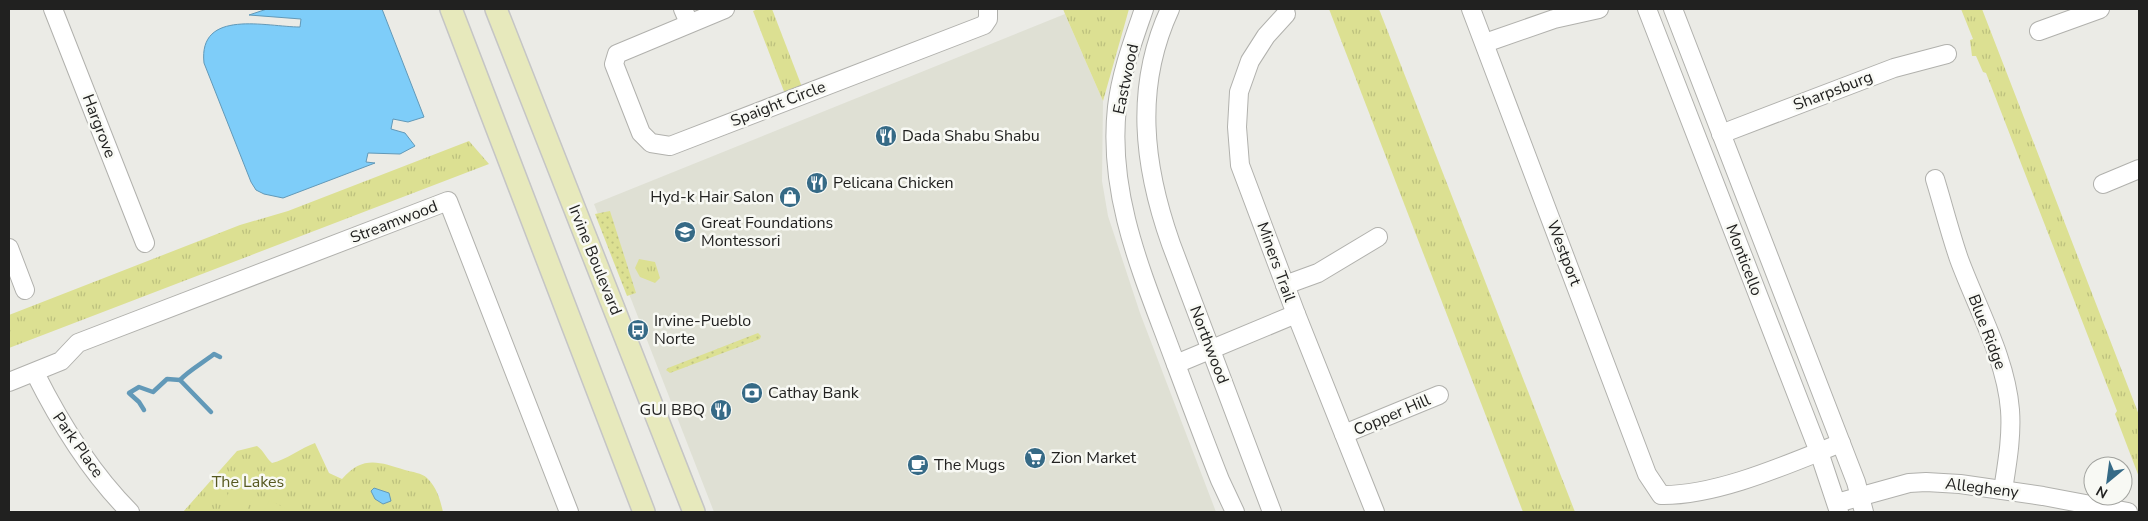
<svg xmlns="http://www.w3.org/2000/svg" width="2148" height="521" viewBox="0 0 2148 521" font-family="'Nunito Sans',sans-serif">
	<style>
		.built { fill: #dfe0d4 }
		.grass { fill: url(#grass-dots) }
		.park { fill: url(#park-tufts) }
		.garden { fill: #dce092 }
		.water { fill: #7ecdf9; stroke: #6299b8 }
		.lines { fill: none; stroke-linecap: round; stroke-linejoin: round }
		.stream { stroke: #6299b8; stroke-width: 4.5 }
		.minor-casing { stroke: #b1b1ad; stroke-width: 20 }
		.major-casing { stroke: #c5c5c5; stroke-width: 24 }
		.minor { stroke: #fff; stroke-width: 18 }
		.major { stroke: #e7e9bc; stroke-width: 21 }
		.labels { text-anchor: middle; dominant-baseline: central; stroke-width: 5; stroke-linejoin: round; paint-order: stroke }
		.street-label { font-size: 16px; fill: #212120; stroke: #f8f9f4 }
		.poi-label { font-size: 16px; fill: #212120; stroke: #f8f9f4; text-anchor: start }
		.park-label { font-size: 16px; fill: #56581f; stroke: #f8f9f4 }
	</style>
	<defs>
		<pattern id="grass-dots" width="8" height="8" patternUnits="userSpaceOnUse" patternTransform="scale(1.25)"><rect width="8" height="8" fill="#dce092"/><path d="M2 2h.1M6 6h.1" fill="none" stroke="#bcc07e" stroke-width="1.8" stroke-linecap="round"/></pattern>
		<pattern id="park-tufts" width="24" height="20" patternUnits="userSpaceOnUse" patternTransform="scale(1.25)"><rect width="24" height="20" fill="#dce092"/><path d="M3 7l-1-3M5 7V3M7 7l1-3M15 17l-1-3M17 17v-4M19 17l1-3" fill="none" stroke="#bcc07e"/></pattern>
	</defs>
	<rect width="100%" height="100%" fill="#ebebe6"/>
	<path class="built" d="M 1065,14 L 1103,101 L 1102,181 L 1108,216 L 1140,313 L 1216,512 L 714,512 L 594,204 Z"/>
	<g class="grass">
		<path d="M 610,211 L 636,293 L 627,296 L 595,214 Z"/>
		<path d="M 758,333 L 761,336 L 760,339 L 670,373 L 666,370 L 668,368 Z"/>
	</g>
	<g class="park">
		<path d="M 758,9 L 772,9 L 802,87 L 785,94 L 753,11 Z"/>
		<path d="M 1063,9 L 1129,9 L 1103,101 L 1065,14 Z"/>
		<path d="M 1329,9 L 1379,9 L 1575,512 L 1523,512 Z"/>
		<path d="M 1961,9 L 1982,9 L 2139,415 L 2139,477 L 2115,414 L 2117,411 L 1986,73 L 1983,72 L 1976,56 L 1972,56 L 1970,40 L 1973,39 Z"/>
		<path d="M 469,141 L 489,164 L 9,348 L 9,315 L 240,225 L 288,211 Z"/>
		<path d="M 639,259 L 655,262 L 660,278 L 655,283 L 640,277 L 635,268 Z"/>
		<path d="M 315,443 L 329,473 L 342,479 C 363,455 379,462 405,470 C 412,472 422,473 427,478 C 437,488 440,499 443,512 L 183,512 L 237,451 L 257,446 C 264,451 266,458 272,463 C 286,460 301,448 315,443 Z"/>
	</g>
	<g class="garden">
		<path d="M 239,475 L 260,486 L 245,512 L 218,512 Z"/>
		<path d="M 270,500 L 290,511 L 290,512 L 263,512 Z"/>
	</g>
	<g class="water">
		<path d="M 267,9 L 382,9 L 424,117 L 408,122 L 393,119 L 391,129 L 405,133 L 415,146 L 400,154 L 368,153 L 366,162 L 375,163 L 283,198 L 264,194 L 256,190 L 251,182 L 204,63 C 198,8 267,27 300,27 L 301,19 L 249,15 Z"/>
		<path d="M 374,488 L 389,493 L 391,501 L 383,504 L 375,499 L 371,491 Z"/>
	</g>
	<g class="lines">
		<g class="stream">
			<path d="M 144,410 L 139,402 L 129,393 L 139,387 L 153,392 L 167,379 L 180,380"/>
			<path d="M 211,412 L 180,380 C 188,371 204,362 214,354 L 220,357"/>
		</g>
		<g class="minor-casing">
			<g id="minor">
				<path d="M 53,9 L 145,243"/>
				<path d="M 683,9 L 689,23"/>
				<path d="M 725,9 L 617,54 L 614,64 L 641,133 L 651,143 L 670,146 L 984,25 L 988,19 L 988,9"/>
				<path d="M 1144,9 C 1133,41 1121,73 1117,107 C 1108,188 1137,261 1165,335 C 1183,383 1201,432 1220,480 L 1235,512"/>
				<path d="M 1170,9 C 1134,87 1143,165 1171,244 L 1272,512"/>
				<path d="M 1471,9 L 1647,474 L 1661,495 C 1717,496 1788,464 1841,443"/>
				<path d="M 1647,9 L 1819,452 L 1839,512"/>
				<path d="M 1673,9 L 1856,482 L 1864,512"/>
				<path d="M 1286,14 L 1266,36 L 1250,61 L 1239,92 L 1237,127 L 1240,165 L 1296,314 L 1375,512"/>
				<path d="M 2039,31 L 2100,9"/>
				<path d="M 1485,43 L 1554,19 L 1599,9"/>
				<path d="M 1721,134 L 1894,68 L 1947,54"/>
				<path d="M 1935,179 C 1943,205 1950,233 1959,259 C 1977,308 2006,358 2010,410 C 2012,437 2007,464 2003,490"/>
				<path d="M 2103,184 L 2139,169"/>
				<path d="M 9,248 L 25,290"/>
				<path d="M 1285,285 L 1318,273 L 1378,237"/>
				<path d="M 1176,364 L 1296,314"/>
				<path d="M 35,373 C 60,423 90,472 130,512"/>
				<path d="M 9,382 L 61,361 L 78,343 L 448,201 L 569,512"/>
				<path d="M 1344,434 L 1439,395"/>
				<path d="M 1837,503 L 1909,483 L 1926,482 L 1960,484 L 2043,496 L 2128,512"/>
			</g>
		</g>
		<g class="major-casing">
			<g id="major">
				<path d="M 451,9 L 644,512"/>
				<path d="M 496,9 L 694,512"/>
			</g>
		</g>
		<use href="#minor" class="minor"/>
		<use href="#major" class="major"/>
	</g>
	<defs>
		<g id="restaurant-disc" transform="scale(1.125)"><circle r="9.5" fill="#366a86" stroke="#f8f9f4"/><path d="M-5-6h1v4h1v-4h1v4h1v-4h1v5L-1.5 .5V6h-2V.5L-5-1ZM5-6V6H3V1.5H1.5Q1.5-4 5-6Z" fill="#fff"/></g>
		<g id="shop-disc" transform="scale(1.125)"><circle r="9.5" fill="#366a86" stroke="#f8f9f4"/><path d="M-5-2.5h2.3a2.7 3.5 0 0 1 5.4 0H5L5.5 6h-11ZM-1.5-2.5h3a1.5 2.3 0 0 0-3 0Z" fill="#fff"/></g>
		<g id="school-disc" transform="scale(1.125)"><circle r="9.5" fill="#366a86" stroke="#f8f9f4"/><path d="M0-5L7-2L0 1L-7-2ZM-4 1L0 2.5L4 1V4Q0 6-4 4Z" fill="#fff"/></g>
		<g id="bus-disc" transform="scale(1.125)"><circle r="9.5" fill="#366a86" stroke="#f8f9f4"/><path d="M-5-6H5V4H4V6H2V4H-2V6H-4V4H-5ZM-3.5-4V0h7V-4ZM-3.5 1.2v1.5H-2V1.2ZM2 1.2v1.5H3.5V1.2Z" fill="#fff"/></g>
		<g id="bank-disc" transform="scale(1.125)"><circle r="9.5" fill="#366a86" stroke="#f8f9f4"/><path d="M-6-4H6V4H-6ZM0-2.3a2.3 2.3 0 1 0 0 4.6a2.3 2.3 0 1 0 0-4.6Z" fill="#fff"/></g>
		<g id="supermarket-disc" transform="scale(1.125)"><circle r="9.5" fill="#366a86" stroke="#f8f9f4"/><path d="M-6-5.5h2.5l.6 2H6L4.5 2H-2.5L-4.4-4H-6ZM-1.5 3.2a1.3 1.3 0 1 0 .1 0ZM3 3.2a1.3 1.3 0 1 0 .1 0Z" fill="#fff"/></g>
		<g id="cafe-disc" transform="scale(1.125)"><circle r="9.5" fill="#366a86" stroke="#f8f9f4"/><path d="M-5.5-4.5H6V0H3Q3 3.5 0 3.5H-2.5Q-5.5 3.5-5.5 0ZM3-3.2v2h1.7v-2ZM-6 4.5H4V6H-6Z" fill="#fff"/></g>
	</defs>
	<g fill-rule="evenodd">
		<use href="#restaurant-disc" x="886" y="136"/>
		<use href="#restaurant-disc" x="817" y="183"/>
		<use href="#shop-disc" x="790" y="197"/>
		<use href="#school-disc" x="685" y="232"/>
		<use href="#bus-disc" x="638" y="330"/>
		<use href="#bank-disc" x="752" y="393"/>
		<use href="#restaurant-disc" x="721" y="410"/>
		<use href="#supermarket-disc" x="1035" y="458"/>
		<use href="#cafe-disc" x="918" y="465"/>
	</g>
	<g class="labels">
		<g class="street-label">
			<text transform="translate(1126 79) rotate(-78)">Eastwood</text>
			<text transform="translate(1833 91) rotate(-21)">Sharpsburg</text>
			<text transform="translate(778 104) rotate(-21)">Spaight Circle</text>
			<text transform="translate(99 126) rotate(69)">Hargrove</text>
			<text transform="translate(394 222) rotate(-21)">Streamwood</text>
			<text transform="translate(1564 253) rotate(69)">Westport</text>
			<text transform="translate(595 260) rotate(68)">Irvine Boulevard</text>
			<text transform="translate(1744 260) rotate(69)">Monticello</text>
			<text transform="translate(1276 262) rotate(70)">Miners Trail</text>
			<text transform="translate(1987 332) rotate(69)">Blue Ridge</text>
			<text transform="translate(1209 345) rotate(69)">Northwood</text>
			<text transform="translate(1392 415) rotate(-23)">Copper Hill</text>
			<text transform="translate(78 445) rotate(55)">Park Place</text>
			<text transform="translate(1982 488) rotate(7)">Allegheny</text>
		</g>
		<g class="poi-label">
			<text x="902" y="136">Dada Shabu Shabu</text>
			<text x="833" y="183">Pelicana Chicken</text>
			<text x="774" y="197" text-anchor="end">Hyd-k Hair Salon</text>
			<text x="701" y="223">Great Foundations<tspan x="701" dy="18">Montessori</tspan></text>
			<text x="654" y="321">Irvine-Pueblo<tspan x="654" dy="18">Norte</tspan></text>
			<text x="768" y="393">Cathay Bank</text>
			<text x="705" y="410" text-anchor="end">GUI BBQ</text>
			<text x="1051" y="458">Zion Market</text>
			<text x="934" y="465">The Mugs</text>
		</g>
		<g class="park-label">
			<text x="248" y="482">The Lakes</text>
		</g>
	</g>
	<rect width="2148" height="521" fill="none" stroke="#212120" stroke-width="20"/>
	<g transform="translate(2108 481) rotate(209)"><circle r="24" fill="#f8f9f4" stroke="#a2a39f"/>
	<path d="M0-4L9 19L0 12L-9 19Z" fill="#366a86"/>
	<text y="-8" font-size="14" font-weight="bold" text-anchor="middle" fill="#212120">N</text>
	</g>
</svg>
